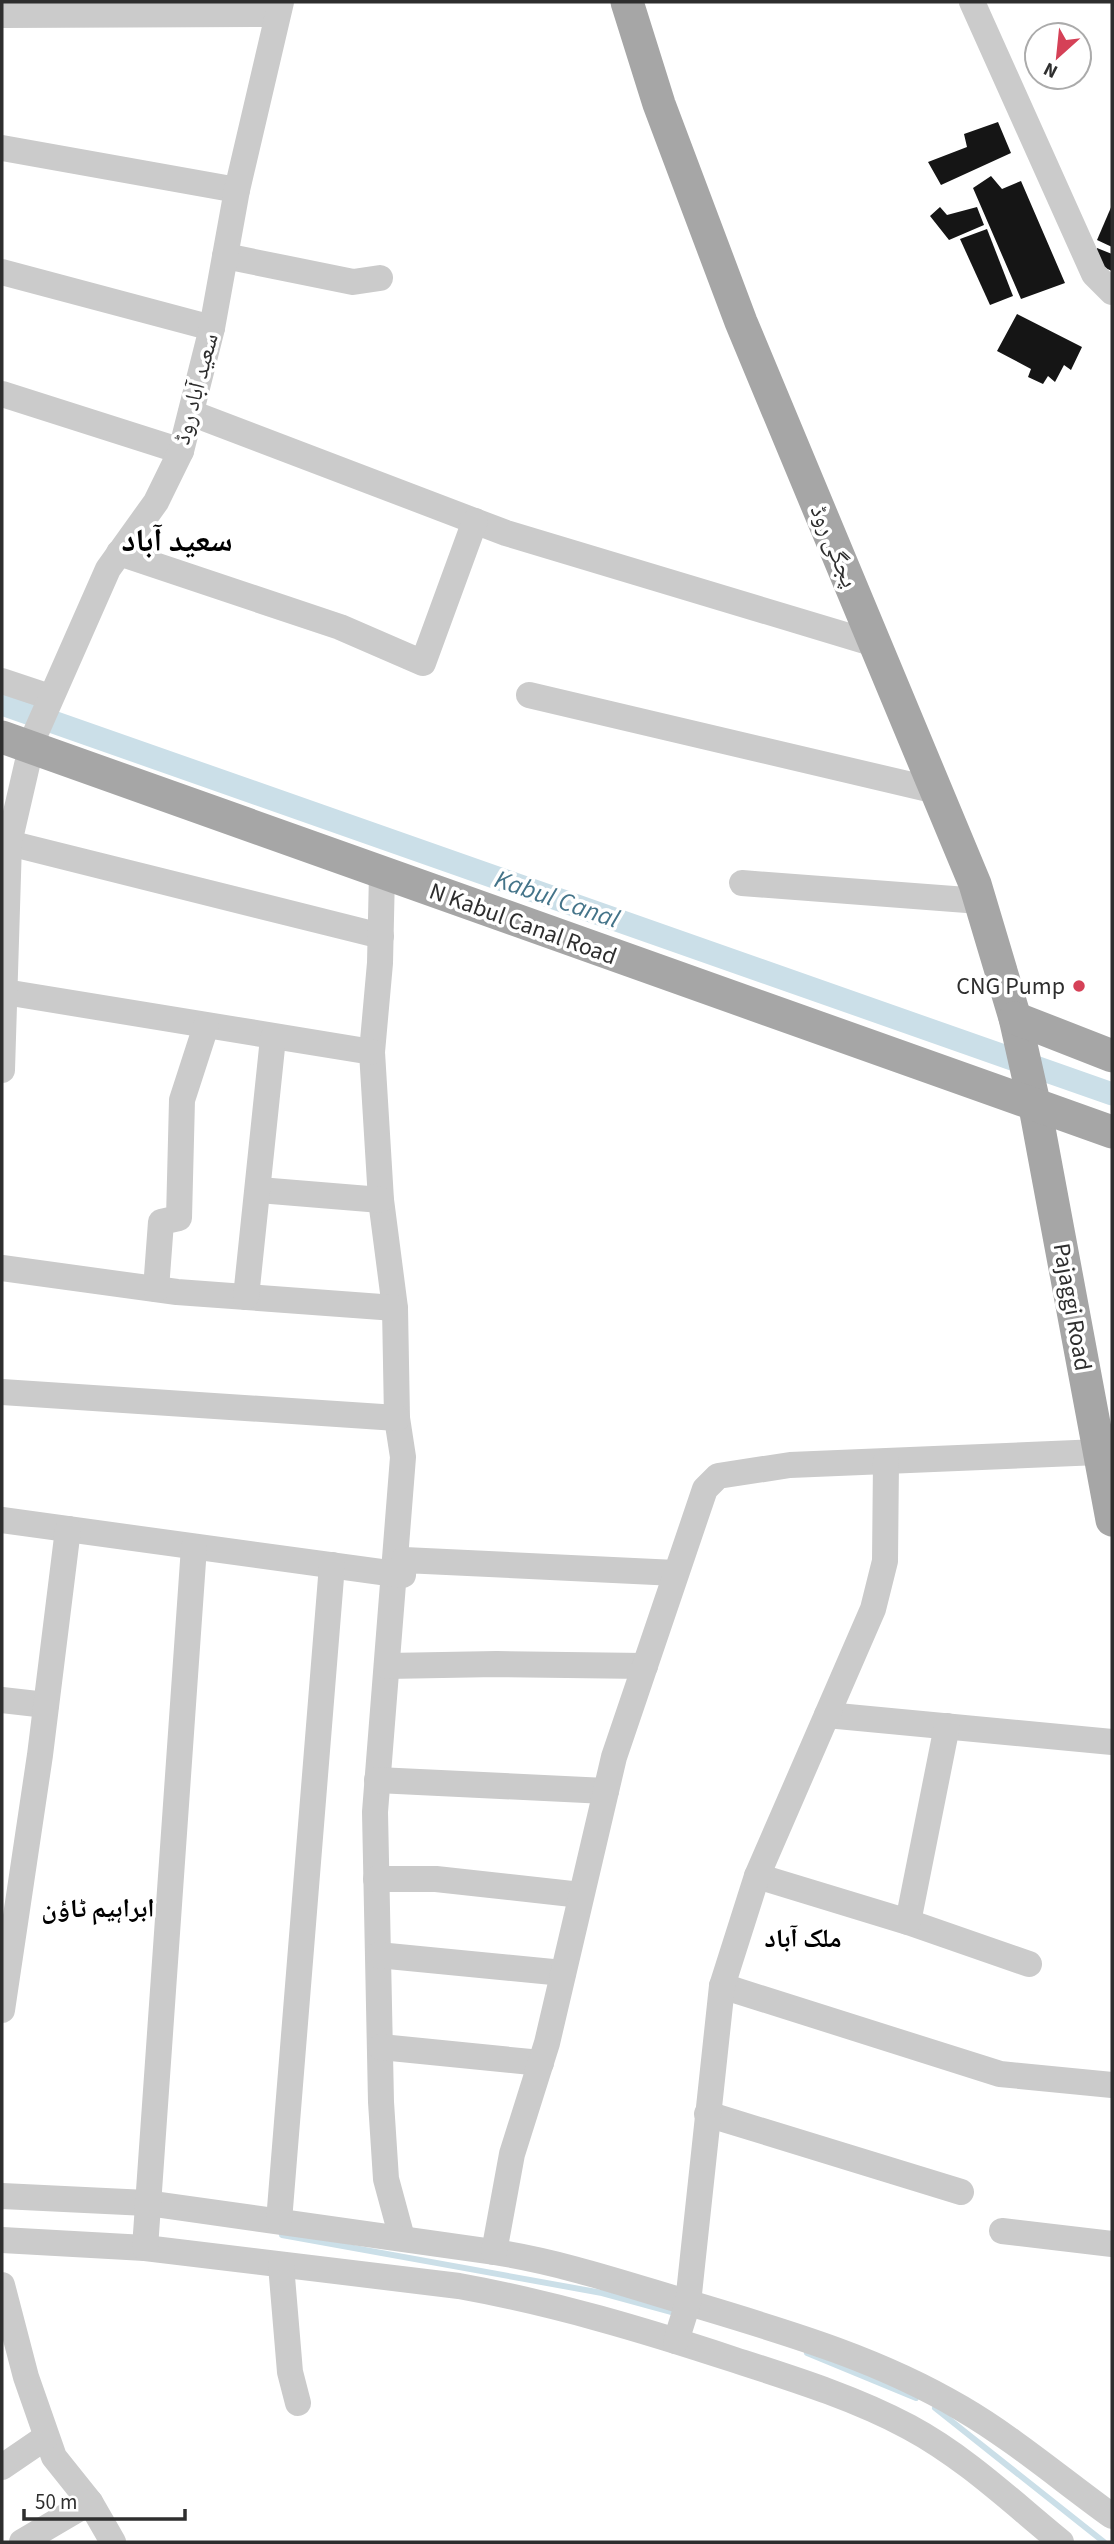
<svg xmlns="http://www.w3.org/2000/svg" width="1114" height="2544" viewBox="0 0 1114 2544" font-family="'Source Sans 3','Noto Naskh Arabic',sans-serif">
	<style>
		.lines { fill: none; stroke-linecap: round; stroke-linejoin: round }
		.stream { stroke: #cbdfe8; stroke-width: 6 }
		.canal { stroke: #cbdfe8; stroke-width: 23 }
		.building { fill: #151515 }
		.minor { stroke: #cbcbcb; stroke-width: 26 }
		.major { stroke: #a6a6a6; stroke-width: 33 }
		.poi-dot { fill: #d54157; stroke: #fff; stroke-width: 2.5 }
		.labels { text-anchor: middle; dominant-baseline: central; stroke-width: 7; stroke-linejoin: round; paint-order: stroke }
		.street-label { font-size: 24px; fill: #2e2e2e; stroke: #fff }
		.poi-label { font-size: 24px; fill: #2e2e2e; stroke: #fff; text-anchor: end }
		.water-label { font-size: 26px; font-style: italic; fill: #447489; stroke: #fff }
		.neighbourhood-label { font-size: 26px; font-weight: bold; fill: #000; stroke: #fff }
		.district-label { font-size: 32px; font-weight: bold; fill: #000; stroke: #fff }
	</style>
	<rect width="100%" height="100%" fill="#fff"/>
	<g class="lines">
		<g class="stream">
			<path d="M 282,2235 L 602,2293 L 679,2314"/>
			<path d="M 807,2353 L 916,2398"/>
			<path d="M 935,2408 L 1104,2542"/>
		</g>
		<path class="canal" d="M 2,704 L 1112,1094"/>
	</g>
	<g class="building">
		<path d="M 998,122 L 1011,153 L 941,185 L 928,162 L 967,147 L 964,134 Z"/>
		<path d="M 991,176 L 1002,189 L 1021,181 L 1065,283 L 1021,299 L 973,188 Z"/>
		<path d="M 1112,205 L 1112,247 L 1097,240 Z"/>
		<path d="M 940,207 L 947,215 L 977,207 L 984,225 L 949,240 L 930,216 Z"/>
		<path d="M 987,229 L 1013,296 L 990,305 L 960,239 Z"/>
		<path d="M 1097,248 L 1112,254 L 1112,271 L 1092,262 Z"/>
		<path d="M 1017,314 L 1082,347 L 1071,370 L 1064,365 L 1055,382 L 1048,376 L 1043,384 L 1028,377 L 1031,369 L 997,351 Z"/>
	</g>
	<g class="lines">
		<g class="minor">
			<path d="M 972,2 L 1094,274 L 1112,292"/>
			<path d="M 2,15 L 277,14"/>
			<path d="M 2,148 L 237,190"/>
			<path d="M 225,256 L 353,282 L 380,278"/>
			<path d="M 2,272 L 212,328"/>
			<path d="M 2,394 L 181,451"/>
			<path d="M 191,413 L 506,533 L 875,644"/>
			<path d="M 119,553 L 340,627 L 423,663 L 475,521"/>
			<path d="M 2,681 L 50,697"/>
			<path d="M 529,695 L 937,791"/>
			<path d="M 9,843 L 381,936"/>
			<path d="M 382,873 L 380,963 L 372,1052 L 381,1200 L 395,1308 L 397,1418 L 403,1457 L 375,1812 L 381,2102 L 386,2179 L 402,2238"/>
			<path d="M 742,883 L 980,901"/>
			<path d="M 5,992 L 372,1052"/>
			<path d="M 2,1070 L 9,843 L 33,739 L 108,569 L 156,502 L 181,451 L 212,328 L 237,190 L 281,2"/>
			<path d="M 259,1190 L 381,1200"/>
			<path d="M 2,1268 L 177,1292 L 395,1308"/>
			<path d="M 156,1289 L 161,1222 L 179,1218 L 182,1100 L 206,1026"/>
			<path d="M 246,1297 L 273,1038"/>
			<path d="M 2,1392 L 397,1418"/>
			<path d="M 2,1520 L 403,1575 L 404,1560 L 676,1573"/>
			<path d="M 387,1666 L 497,1664 L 645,1666"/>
			<path d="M 2,1700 L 46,1705"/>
			<path d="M 827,1715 L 1112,1742"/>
			<path d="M 377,1780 L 606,1791"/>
			<path d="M 757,1876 L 908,1922 L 1029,1964"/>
			<path d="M 376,1879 L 436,1879 L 581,1895"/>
			<path d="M 908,1922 L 947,1726"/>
			<path d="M 378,1955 L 563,1973"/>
			<path d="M 722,1986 L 1000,2074 L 1112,2085"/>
			<path d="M 2,2010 L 40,1755 L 68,1529"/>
			<path d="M 381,2047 L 541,2063"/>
			<path d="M 707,2114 L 961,2192"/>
			<path d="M 2,2196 L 147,2203 L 494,2252 C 560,2262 625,2284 689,2303 C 782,2331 877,2358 961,2408 C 1014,2439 1062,2480 1112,2516"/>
			<path d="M 279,2221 L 332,1565"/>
			<path d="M 1002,2231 L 1112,2244"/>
			<path d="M 2,2240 L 145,2248 L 459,2286 C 553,2303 644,2330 735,2360 C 794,2379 855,2398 909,2427 C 965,2457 1012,2502 1061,2542"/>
			<path d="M 145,2248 L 194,1547"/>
			<path d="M 494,2252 L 512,2154 L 547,2043 L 614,1757 L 705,1489 L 718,1476 L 790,1465 L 1099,1452"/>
			<path d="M 281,2265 L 290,2372 L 298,2403"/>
			<path d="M 2,2285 L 26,2377 L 54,2457 L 90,2502 L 113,2542"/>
			<path d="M 676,2341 L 688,2303 L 722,1986 L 757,1876 L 873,1609 L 885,1561 L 886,1462"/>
			<path d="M 2,2467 L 46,2437"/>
			<path d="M 22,2542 L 90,2502"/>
		</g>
		<g class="major">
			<path d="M 627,2 L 659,104 L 741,322 L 975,884 L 1015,1018 L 1035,1107 L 1112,1520"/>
			<path d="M 2,737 L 1112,1132"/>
			<path d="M 1015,1018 L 1112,1056"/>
		</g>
	</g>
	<circle class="poi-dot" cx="1079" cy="986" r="7"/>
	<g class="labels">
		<g class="street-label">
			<text transform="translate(196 389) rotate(-75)">سعید آباد روڈ</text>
			<text transform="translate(834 546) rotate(67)">پجگی روڈ</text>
			<text transform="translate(523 924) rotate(20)">N Kabul Canal Road</text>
			<text transform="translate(1072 1307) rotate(80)">Pajaggi Road</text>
		</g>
		<g class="poi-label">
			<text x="1065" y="986">CNG Pump</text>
		</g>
		<g class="water-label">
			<text transform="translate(557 899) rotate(19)">Kabul Canal</text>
		</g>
		<g class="neighbourhood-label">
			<text x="98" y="1908">ابراہیم ٹاؤن</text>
			<text x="803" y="1938">ملک آباد</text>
		</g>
		<g class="district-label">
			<text x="177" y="541">سعید آباد</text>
		</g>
	</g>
	<rect width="1114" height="2544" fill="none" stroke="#2e2e2e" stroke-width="7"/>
	<g transform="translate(1058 56) rotate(207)"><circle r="33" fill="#ffffff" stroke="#ababab" stroke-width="2"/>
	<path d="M0-5L12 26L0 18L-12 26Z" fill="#d54157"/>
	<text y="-10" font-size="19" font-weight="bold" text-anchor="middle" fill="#2e2e2e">N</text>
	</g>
	<path d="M24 2509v10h161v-10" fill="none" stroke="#2e2e2e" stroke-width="3.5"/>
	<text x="35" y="2509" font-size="21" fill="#2e2e2e" stroke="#ffffff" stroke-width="5" paint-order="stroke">50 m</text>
</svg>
